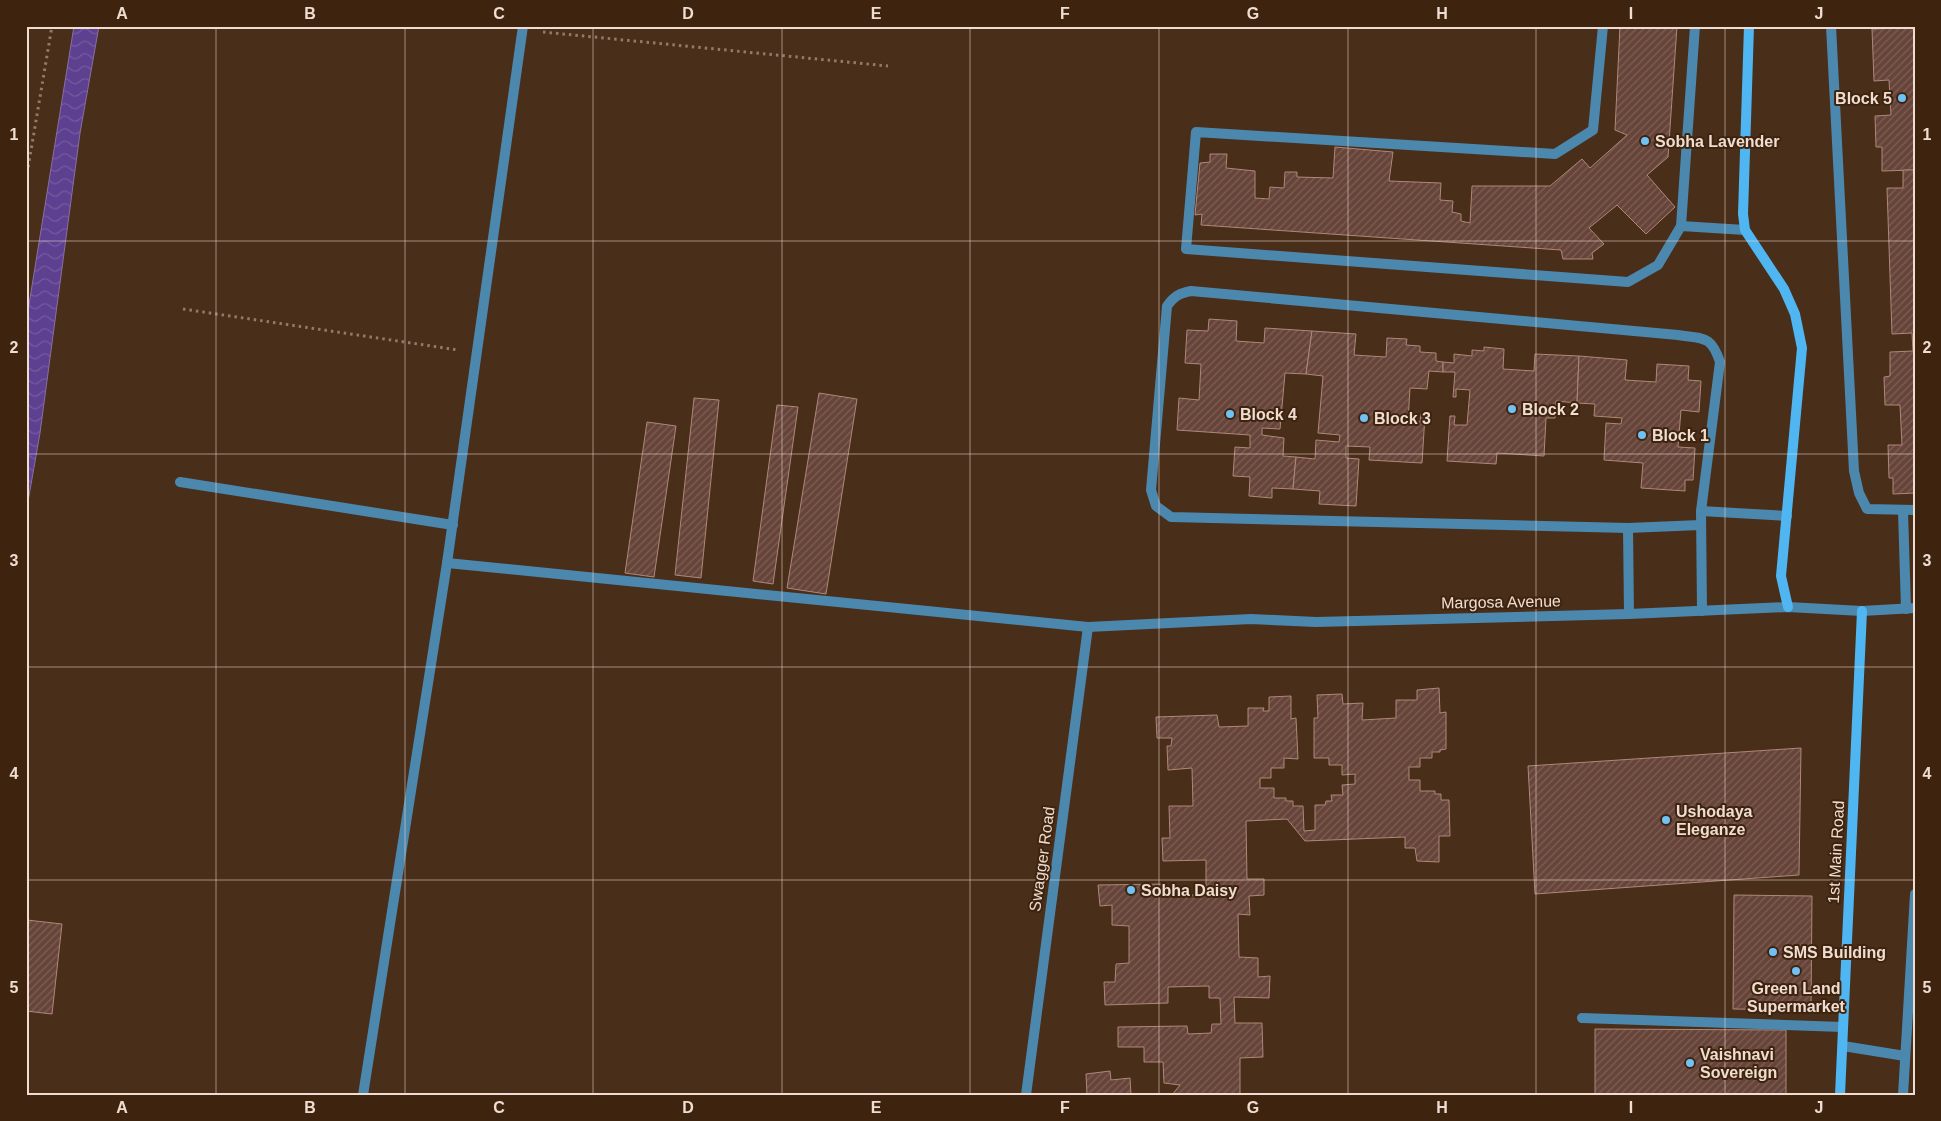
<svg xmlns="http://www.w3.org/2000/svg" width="1941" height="1121" viewBox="0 0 1941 1121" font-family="Arial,sans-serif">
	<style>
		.water { fill: url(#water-waves); stroke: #896fa4 }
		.building { fill: url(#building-hatch); stroke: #af877b }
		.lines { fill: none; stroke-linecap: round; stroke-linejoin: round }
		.path { stroke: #927b6a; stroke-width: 3; stroke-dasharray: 2.5 4; stroke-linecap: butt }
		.lane { stroke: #4c88ad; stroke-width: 10 }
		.street { stroke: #4c88ad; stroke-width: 10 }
		.secondary { stroke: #4fb6f2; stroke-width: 10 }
		.grid { fill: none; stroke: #efddd1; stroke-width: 1; stroke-opacity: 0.55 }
		.poi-dot { fill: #70c1f4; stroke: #3e240f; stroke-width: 2 }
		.labels { text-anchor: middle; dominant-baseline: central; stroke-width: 4; stroke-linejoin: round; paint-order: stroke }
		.poi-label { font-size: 16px; font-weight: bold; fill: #efddd1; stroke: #3e240f; text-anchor: start }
		.street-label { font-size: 16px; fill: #efddd1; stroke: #3e240f }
		.neatline { fill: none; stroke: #efddd1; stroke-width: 2 }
		.grid-label { font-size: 16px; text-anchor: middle; font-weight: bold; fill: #efddd1 }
	</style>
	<defs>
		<pattern id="water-waves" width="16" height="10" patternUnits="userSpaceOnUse" patternTransform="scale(1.25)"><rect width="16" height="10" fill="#5d4090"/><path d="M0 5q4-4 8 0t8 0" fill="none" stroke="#755b9f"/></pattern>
		<pattern id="building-hatch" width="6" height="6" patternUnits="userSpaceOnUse" patternTransform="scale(1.25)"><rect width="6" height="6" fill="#674439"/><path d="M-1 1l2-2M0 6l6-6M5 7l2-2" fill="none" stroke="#7d5f55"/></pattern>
	</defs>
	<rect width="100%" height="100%" fill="#492e19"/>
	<path class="water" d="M 74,26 L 99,26 L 80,133 L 40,433 L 26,513 L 26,323 Z"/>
	<g class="building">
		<path d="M 1620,26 L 1677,26 L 1668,157 L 1647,175 L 1675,207 L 1646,234 L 1617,205 L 1589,228 L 1604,244 L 1592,253 L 1593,259 L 1563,259 L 1561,250 L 1201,225 L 1202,214 L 1195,215 L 1200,163 L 1210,162 L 1210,154 L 1227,154 L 1226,168 L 1255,171 L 1255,198 L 1269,199 L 1270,187 L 1284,188 L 1285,172 L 1297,172 L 1297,177 L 1333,178 L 1335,147 L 1393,152 L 1389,181 L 1441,183 L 1440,200 L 1453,201 L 1452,212 L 1461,214 L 1461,221 L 1470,223 L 1472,186 L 1550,186 L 1582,159 L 1590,168 L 1627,135 L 1615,130 Z"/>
		<path d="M 1901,26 L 1915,26 L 1915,170 L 1882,171 L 1882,147 L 1876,147 L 1875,116 L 1891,115 L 1889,80 L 1874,81 L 1872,29 L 1901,28 Z"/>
		<path d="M 1903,170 L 1915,170 L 1915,351 L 1913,351 L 1912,333 L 1892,334 L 1887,188 L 1903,188 Z"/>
		<path d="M 1209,319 L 1237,321 L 1236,341 L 1264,343 L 1265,328 L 1312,331 L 1306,374 L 1285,373 L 1280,429 L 1262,428 L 1262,435 L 1284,438 L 1283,456 L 1296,457 L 1293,489 L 1272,488 L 1272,498 L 1249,496 L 1250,477 L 1233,476 L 1235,447 L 1250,448 L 1250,435 L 1177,430 L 1179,398 L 1199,400 L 1201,364 L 1185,363 L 1187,330 L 1208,331 Z"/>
		<path d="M 1312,331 L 1356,334 L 1354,355 L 1386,357 L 1387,338 L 1407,339 L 1406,345 L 1420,346 L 1420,352 L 1436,353 L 1436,361 L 1443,362 L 1443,372 L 1429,371 L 1427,389 L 1410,388 L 1408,421 L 1420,422 L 1421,414 L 1425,415 L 1422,463 L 1369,460 L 1370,447 L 1346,446 L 1346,458 L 1359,459 L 1356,506 L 1319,504 L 1320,491 L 1293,489 L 1296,457 L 1315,459 L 1316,440 L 1339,442 L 1340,435 L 1318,433 L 1323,376 L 1306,374 Z"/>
		<path d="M 1484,347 L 1504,349 L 1503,369 L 1534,371 L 1535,354 L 1579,356 L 1577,403 L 1556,401 L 1555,418 L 1546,418 L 1544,456 L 1497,453 L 1496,464 L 1447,461 L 1450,416 L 1455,416 L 1454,425 L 1467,425 L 1470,390 L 1456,389 L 1456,397 L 1453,397 L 1455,372 L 1443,372 L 1443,362 L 1454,363 L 1454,354 L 1472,356 L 1472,350 L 1484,351 Z"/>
		<path d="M 1913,351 L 1915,351 L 1915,493 L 1893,494 L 1893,478 L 1889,478 L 1888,445 L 1902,445 L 1900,405 L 1885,405 L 1884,377 L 1890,376 L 1890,352 Z"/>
		<path d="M 1579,356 L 1627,360 L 1625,380 L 1656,382 L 1657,364 L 1689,366 L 1688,380 L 1701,381 L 1699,412 L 1681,410 L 1678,447 L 1695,448 L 1693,480 L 1685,480 L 1685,491 L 1641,488 L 1643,463 L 1604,460 L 1606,423 L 1621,424 L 1622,418 L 1594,416 L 1595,404 L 1577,403 Z"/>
		<path d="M 819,393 L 857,399 L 826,594 L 787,588 Z"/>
		<path d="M 694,398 L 719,400 L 701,578 L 675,575 Z"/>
		<path d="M 777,405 L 798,407 L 773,584 L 753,581 Z"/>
		<path d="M 647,422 L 676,426 L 654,577 L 625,573 Z"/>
		<path d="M 1439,688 L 1440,713 L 1446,712 L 1446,749 L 1440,750 L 1440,752 L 1432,752 L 1432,758 L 1420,758 L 1420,767 L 1409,767 L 1409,780 L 1420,780 L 1420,791 L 1435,791 L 1435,794 L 1441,794 L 1441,800 L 1449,800 L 1450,836 L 1439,836 L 1439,862 L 1417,861 L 1415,848 L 1405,848 L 1405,837 L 1305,841 L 1287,819 L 1246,821 L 1247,879 L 1264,879 L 1264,895 L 1249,896 L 1250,915 L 1238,914 L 1239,957 L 1258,958 L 1258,977 L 1270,976 L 1269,998 L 1234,997 L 1235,1023 L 1262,1023 L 1263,1057 L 1240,1058 L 1240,1095 L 1172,1095 L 1180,1085 L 1164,1083 L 1163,1062 L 1144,1062 L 1144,1047 L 1118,1047 L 1118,1027 L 1187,1026 L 1188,1034 L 1211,1033 L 1212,1024 L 1221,1024 L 1220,998 L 1209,998 L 1209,986 L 1168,987 L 1168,1003 L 1105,1005 L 1104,982 L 1115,982 L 1116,964 L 1129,963 L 1129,926 L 1112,925 L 1112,905 L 1100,906 L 1098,885 L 1164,884 L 1165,895 L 1206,895 L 1206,860 L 1163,861 L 1162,838 L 1170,838 L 1169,806 L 1193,806 L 1192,768 L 1168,770 L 1167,746 L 1171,746 L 1172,738 L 1157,738 L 1156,717 L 1217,715 L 1219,727 L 1248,726 L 1248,708 L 1264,708 L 1263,711 L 1269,711 L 1269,697 L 1291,696 L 1291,719 L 1296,718 L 1298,759 L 1284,758 L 1284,768 L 1271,768 L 1271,778 L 1260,778 L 1260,788 L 1274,788 L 1274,798 L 1286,798 L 1286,801 L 1293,801 L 1293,806 L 1303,806 L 1304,831 L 1315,830 L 1315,805 L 1325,805 L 1326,801 L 1332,801 L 1331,795 L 1343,795 L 1342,785 L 1355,784 L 1355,774 L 1342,775 L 1342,765 L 1329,765 L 1329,758 L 1314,758 L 1314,718 L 1318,718 L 1317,695 L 1342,694 L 1343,704 L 1363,703 L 1362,720 L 1396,718 L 1396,700 L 1417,700 L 1417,690 Z"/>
		<path d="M 1801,748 L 1799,875 L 1535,894 L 1528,766 Z"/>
		<path d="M 1734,895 L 1812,896 L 1811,1010 L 1733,1009 Z"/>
		<path d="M 27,920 L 62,924 L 52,1014 L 26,1011 Z"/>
		<path d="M 1595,1029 L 1786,1030 L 1786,1095 L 1595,1095 Z"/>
		<path d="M 1110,1071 L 1111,1080 L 1130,1078 L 1131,1095 L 1087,1095 L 1086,1074 Z"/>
	</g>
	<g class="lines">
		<g class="path">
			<path d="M 543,32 L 888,66"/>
			<path d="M 26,180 L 52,26"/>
			<path d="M 183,309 L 458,350"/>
		</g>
		<g class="lane">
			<path d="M 1603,26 L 1593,130 L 1555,154 L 1196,132 L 1186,249 L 1628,282 L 1658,265 L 1681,226 L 1695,26"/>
			<path d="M 1831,26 L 1854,471 L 1859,493 L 1867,509 L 1915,510"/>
			<path d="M 1681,226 L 1745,230"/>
			<path d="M 1701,511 L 1787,516"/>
			<path d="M 1903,511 L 1906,609"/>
			<path d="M 1700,525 L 1628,528 L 1171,517 L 1156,506 L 1151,490 L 1167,306 C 1174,296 1180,293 1191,291 L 1678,335 C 1704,339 1711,335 1720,362 L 1701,511 L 1702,611"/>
			<path d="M 1628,528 L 1629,614"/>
			<path d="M 1582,1018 L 1843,1027"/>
			<path d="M 1843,1046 L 1905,1056"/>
			<path d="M 1903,1095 L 1915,894"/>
		</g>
		<g class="street">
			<path d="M 180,482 L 453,525"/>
			<path d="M 447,563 L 1088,627 L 1251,619 L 1316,622 L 1629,614 L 1788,607 L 1862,611 L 1915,608"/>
			<path d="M 363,1095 L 447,563 L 523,26"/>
			<path d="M 1026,1095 L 1088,627"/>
		</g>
		<g class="secondary">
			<path d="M 1749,26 L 1743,214 L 1745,230 L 1784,289 L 1795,314 L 1802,348 L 1781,576 L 1788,607"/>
			<path d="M 1840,1095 L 1862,611"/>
		</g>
	</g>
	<path class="grid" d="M 216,26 L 216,1095M 405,26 L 405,1095M 593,26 L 593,1095M 782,26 L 782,1095M 970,26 L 970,1095M 1159,26 L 1159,1095M 1348,26 L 1348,1095M 1536,26 L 1536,1095M 1725,26 L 1725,1095M 26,241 L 1915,241M 26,454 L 1915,454M 26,667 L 1915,667M 26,880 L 1915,880"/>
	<g class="poi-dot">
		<circle cx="1902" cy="98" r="5"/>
		<circle cx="1645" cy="141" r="5"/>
		<circle cx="1512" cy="409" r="5"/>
		<circle cx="1230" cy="414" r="5"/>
		<circle cx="1364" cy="418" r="5"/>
		<circle cx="1642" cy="435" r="5"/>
		<circle cx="1666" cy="820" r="5"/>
		<circle cx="1131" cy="890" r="5"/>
		<circle cx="1773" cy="952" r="5"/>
		<circle cx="1796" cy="971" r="5"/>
		<circle cx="1690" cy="1063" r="5"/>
	</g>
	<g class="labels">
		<g class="poi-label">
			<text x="1892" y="98" text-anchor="end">Block 5</text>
			<text x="1655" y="141">Sobha Lavender</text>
			<text x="1522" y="409">Block 2</text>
			<text x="1240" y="414">Block 4</text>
			<text x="1374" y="418">Block 3</text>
			<text x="1652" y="435">Block 1</text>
			<text x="1676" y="811">Ushodaya<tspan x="1676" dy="18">Eleganze</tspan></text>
			<text x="1141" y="890">Sobha Daisy</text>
			<text x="1783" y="952">SMS Building</text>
			<text x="1796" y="988" text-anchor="middle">Green Land<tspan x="1796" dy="18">Supermarket</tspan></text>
			<text x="1700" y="1054">Vaishnavi<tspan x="1700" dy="18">Sovereign</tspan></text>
		</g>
		<g class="street-label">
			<text transform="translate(1501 602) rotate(-1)">Margosa Avenue</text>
			<text transform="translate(1836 852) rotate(-87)">1st Main Road</text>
			<text transform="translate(1042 859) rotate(-82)">Swagger Road</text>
		</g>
	</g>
	<rect width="1941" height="1121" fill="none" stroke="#3e240f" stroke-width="55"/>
	<rect x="28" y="28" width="1886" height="1066" class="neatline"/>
	<g class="grid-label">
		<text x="122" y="19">A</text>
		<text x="310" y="19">B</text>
		<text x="499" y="19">C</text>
		<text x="688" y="19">D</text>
		<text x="876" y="19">E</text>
		<text x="1065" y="19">F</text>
		<text x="1253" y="19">G</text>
		<text x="1442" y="19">H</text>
		<text x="1631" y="19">I</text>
		<text x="1819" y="19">J</text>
		<text x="14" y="140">1</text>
		<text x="1927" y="140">1</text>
		<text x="14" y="353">2</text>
		<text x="1927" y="353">2</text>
		<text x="14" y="566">3</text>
		<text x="1927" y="566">3</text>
		<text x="14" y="779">4</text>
		<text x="1927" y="779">4</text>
		<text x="14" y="993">5</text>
		<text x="1927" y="993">5</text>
		<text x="122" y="1113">A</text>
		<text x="310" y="1113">B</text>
		<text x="499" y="1113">C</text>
		<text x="688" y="1113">D</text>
		<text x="876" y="1113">E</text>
		<text x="1065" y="1113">F</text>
		<text x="1253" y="1113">G</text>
		<text x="1442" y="1113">H</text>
		<text x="1631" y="1113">I</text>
		<text x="1819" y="1113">J</text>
	</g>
</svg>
